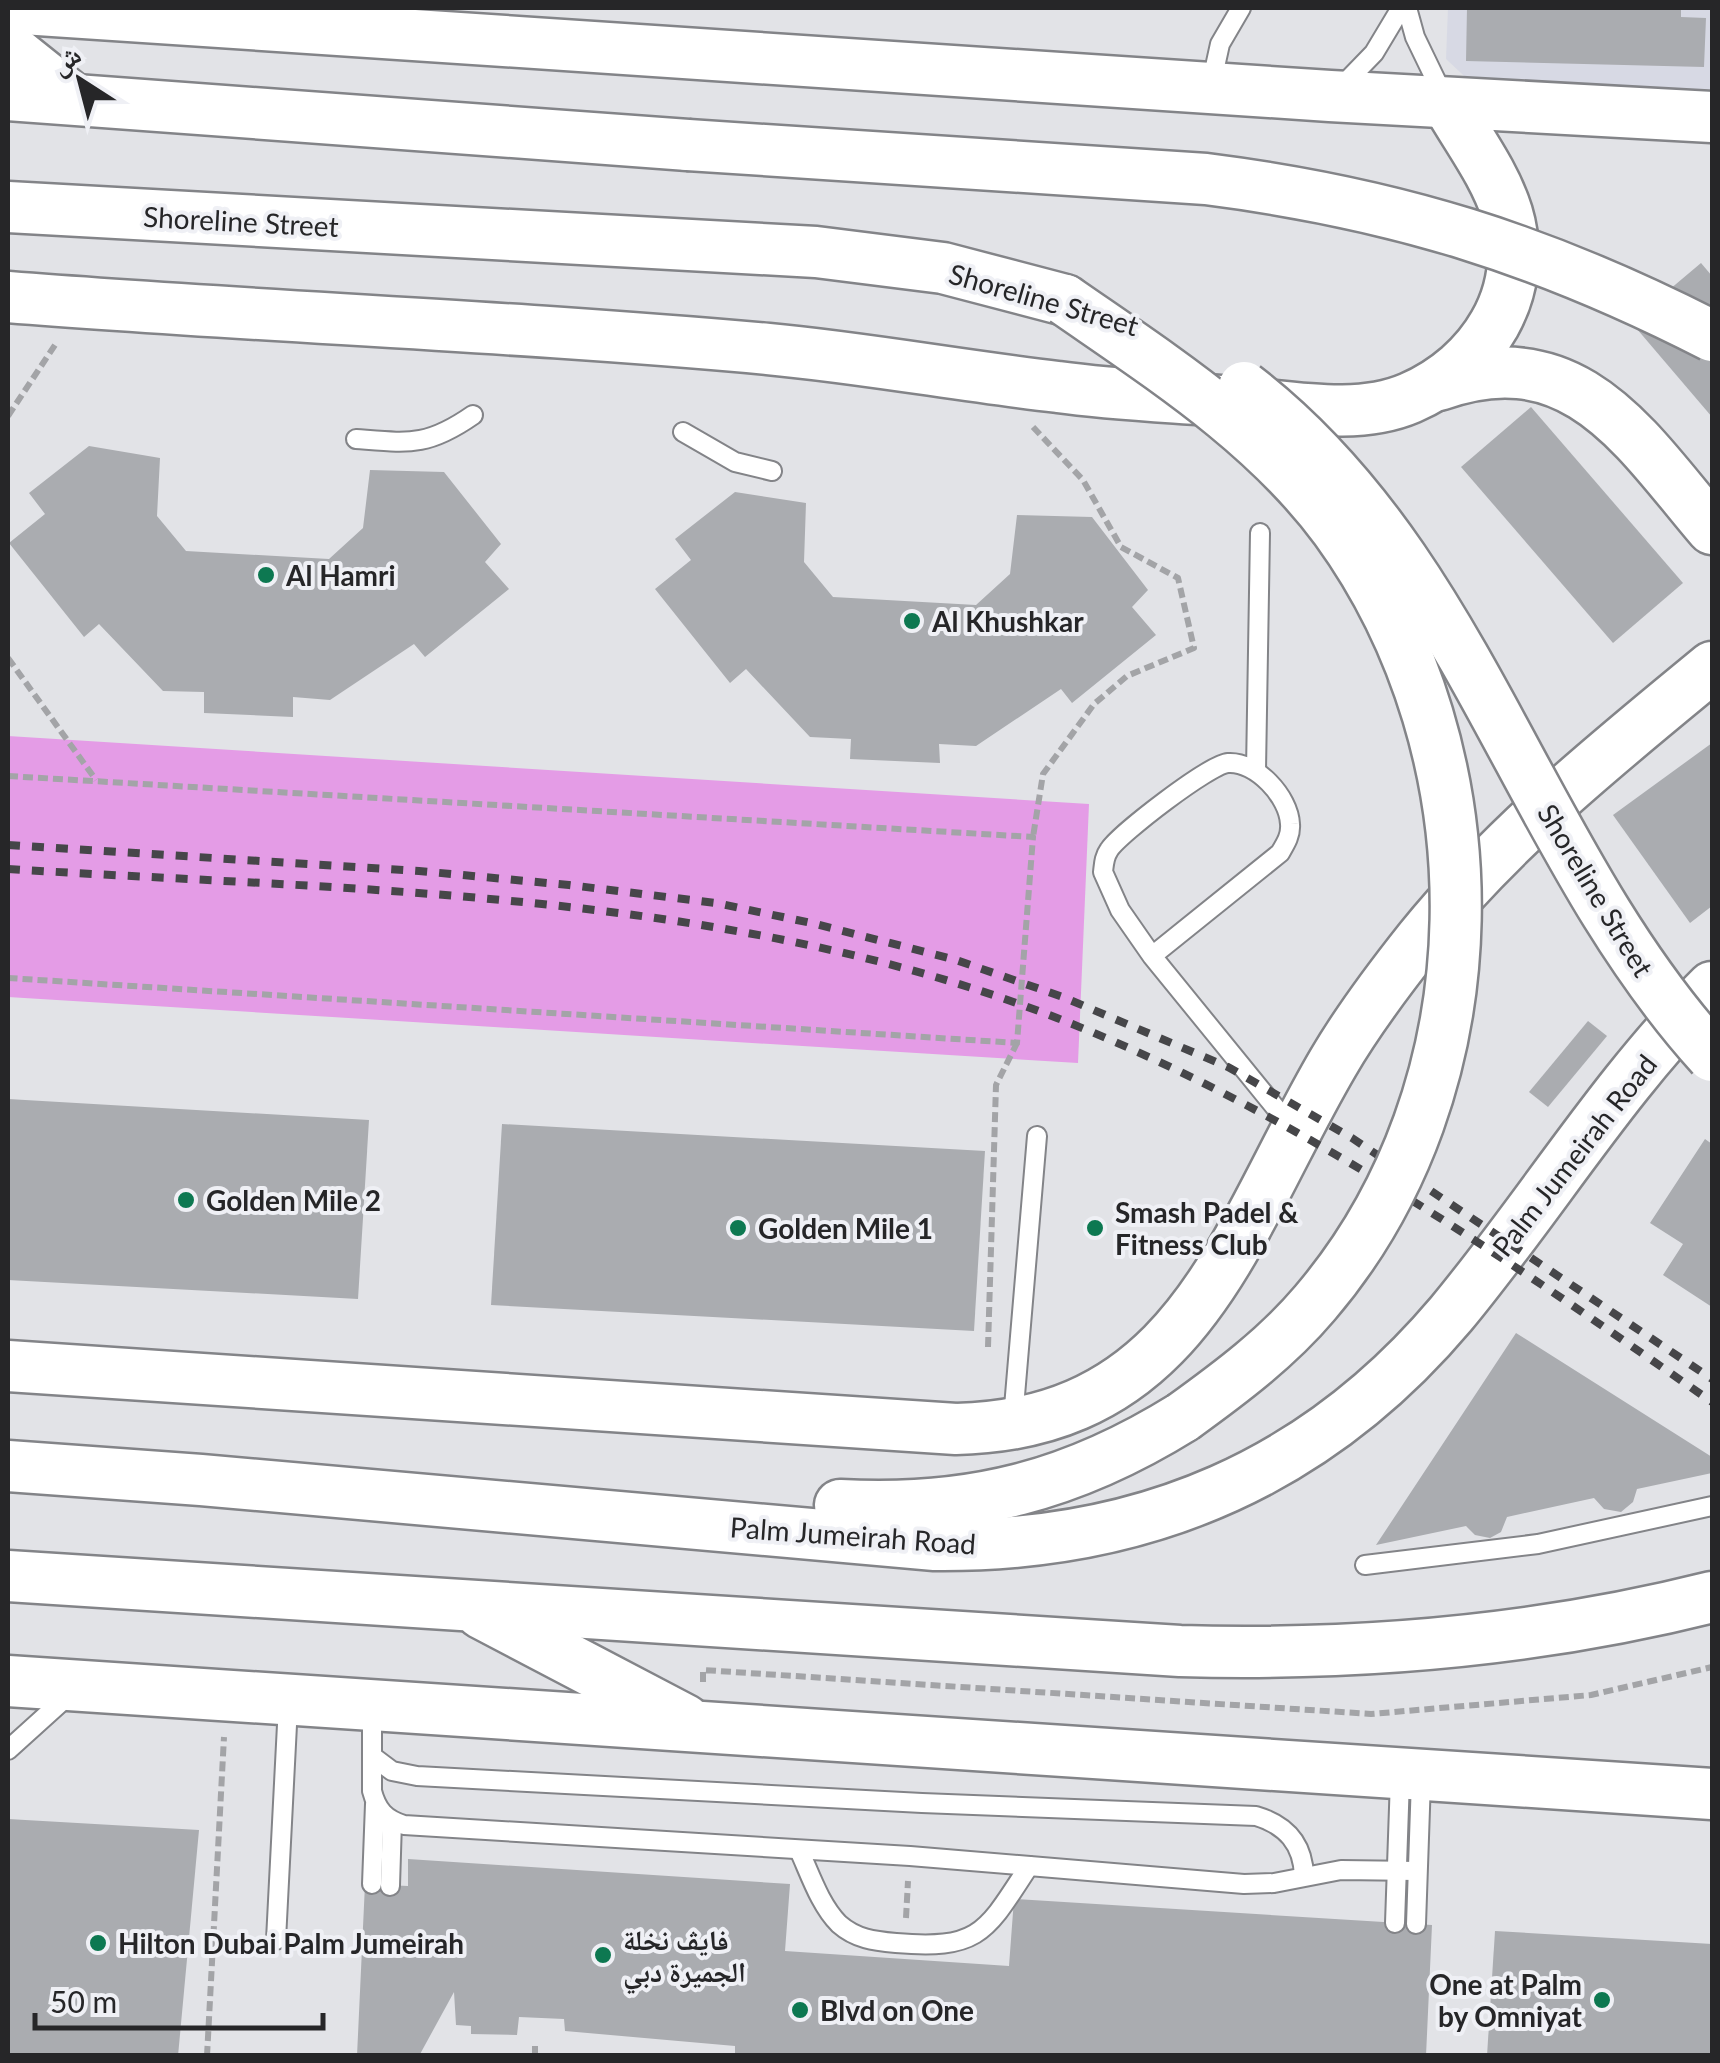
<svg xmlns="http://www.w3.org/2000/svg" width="1720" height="2063" viewBox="0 0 1720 2063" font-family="Lato,'Noto Naskh Arabic',sans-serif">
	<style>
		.built { fill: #d7d9e4 }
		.green { fill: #e49ce6 }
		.building { fill: #aaacb0 }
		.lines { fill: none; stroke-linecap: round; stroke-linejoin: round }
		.lane-casing { stroke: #838488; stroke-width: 22 }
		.secondary-casing { stroke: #838488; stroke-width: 55 }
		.path { stroke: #a3a4a7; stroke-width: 6; stroke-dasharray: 10 5; stroke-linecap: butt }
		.lane { stroke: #fff; stroke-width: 18 }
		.secondary { stroke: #fff; stroke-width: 50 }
		.rail { stroke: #464649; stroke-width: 8; stroke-dasharray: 12 12; stroke-linecap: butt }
		.secondary-bridge-casing { stroke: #838488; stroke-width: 55; stroke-linecap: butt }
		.secondary-bridge { stroke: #fff; stroke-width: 50 }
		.poi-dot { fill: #0d7851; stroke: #eff0f5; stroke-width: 4 }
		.labels { text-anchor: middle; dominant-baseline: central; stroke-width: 8; stroke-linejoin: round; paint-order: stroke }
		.street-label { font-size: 28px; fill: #262628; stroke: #eff0f5 }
		.poi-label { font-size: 28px; font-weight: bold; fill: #262628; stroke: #eff0f5; text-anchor: start }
	</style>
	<rect width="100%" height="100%" fill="#e2e3e7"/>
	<path class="built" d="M 1448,8 L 1712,8 L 1712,99 L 1477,88 L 1446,59 Z"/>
	<path class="green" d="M 8,736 L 1089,804 L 1078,1063 L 8,997 Z"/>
	<g class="building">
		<path d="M 1467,8 L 1681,8 L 1681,17 L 1706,18 L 1704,67 L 1466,61 Z"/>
		<path d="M 1701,263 L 1712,276 L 1712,417 L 1631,322 Z"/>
		<path d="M 1531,407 L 1683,583 L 1613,643 L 1461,467 Z"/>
		<path d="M 89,446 L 160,458 L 157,516 L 186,551 L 329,559 L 363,528 L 370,470 L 444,472 L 501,544 L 485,562 L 509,589 L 425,657 L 414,644 L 330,700 L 293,697 L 293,717 L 204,713 L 204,692 L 163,691 L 99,624 L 84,637 L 9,543 L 45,514 L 29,493 Z"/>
		<path d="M 735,492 L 806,503 L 804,562 L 833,597 L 976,605 L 1010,574 L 1017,515 L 1092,517 L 1148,590 L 1132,607 L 1156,635 L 1072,703 L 1061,689 L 976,746 L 939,744 L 940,763 L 850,759 L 851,739 L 810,737 L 746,669 L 730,683 L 655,589 L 691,560 L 675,539 Z"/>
		<path d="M 1712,743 L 1712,906 L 1690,923 L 1613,815 Z"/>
		<path d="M 1588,1021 L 1607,1036 L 1548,1107 L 1529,1092 Z"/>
		<path d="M 8,1099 L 369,1120 L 358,1299 L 8,1280 Z"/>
		<path d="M 502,1124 L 985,1151 L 974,1331 L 491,1305 Z"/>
		<path d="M 1705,1139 L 1712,1144 L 1712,1307 L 1663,1275 L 1683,1244 L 1650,1223 Z"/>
		<path d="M 1516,1333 L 1712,1457 L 1712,1473 L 1637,1489 L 1633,1502 L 1621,1512 L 1604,1509 L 1594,1498 L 1507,1517 L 1501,1532 L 1490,1538 L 1475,1535 L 1466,1526 L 1376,1545 Z"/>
		<path d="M 8,1819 L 199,1830 L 178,2056 L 8,2056 Z"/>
		<path d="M 408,1859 L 790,1884 L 785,1951 L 1009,1966 L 1014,1899 L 1432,1925 L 1426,2056 L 735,2056 L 735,2046 L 565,2031 L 564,2019 L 519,2017 L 517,2035 L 471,2034 L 471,2026 L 456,2025 L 454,1992 L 419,2056 L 357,2056 L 365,1884 L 408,1886 Z"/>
		<path d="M 1495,1931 L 1712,1944 L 1712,2056 L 1487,2056 Z"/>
	</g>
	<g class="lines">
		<g class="lane-casing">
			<g id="lane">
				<path d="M 1407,8 L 1415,37 L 1443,95"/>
				<path d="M 1211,85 L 1220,44 L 1241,8"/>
				<path d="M 1342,86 L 1374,53 L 1401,8"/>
				<path d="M 683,432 L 735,462 L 772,471"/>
				<path d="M 356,439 C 409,443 427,447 473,415"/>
				<path d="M 1256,770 L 1260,533"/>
				<path d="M 1152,956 L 1280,853 C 1286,843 1291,835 1290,824 C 1289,797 1256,761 1228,763 C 1210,764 1119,834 1109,850 C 1104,857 1104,864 1103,872 L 1120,910 L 1152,956 L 1292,1128"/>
				<path d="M 1013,1419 L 1037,1136"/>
				<path d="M 1365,1565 L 1538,1544 L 1712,1506"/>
				<path d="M 372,1709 L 372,1791 C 377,1810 385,1819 404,1825 L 910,1856 L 1244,1884 L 1274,1883 L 1341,1870 L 1417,1871"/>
				<path d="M 8,1750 L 70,1694"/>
				<path d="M 372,1756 L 392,1771 L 417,1776 L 922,1803 L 1256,1816 C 1286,1825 1303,1844 1304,1876"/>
				<path d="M 799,1850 C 810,1874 820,1905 839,1924 C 856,1939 874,1941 896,1943 C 980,1950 986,1932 1029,1866"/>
				<path d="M 372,1884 L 375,1804"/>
				<path d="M 390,1886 L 392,1821"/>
				<path d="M 1395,1923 L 1400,1779"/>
				<path d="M 1416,1924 L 1421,1780"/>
				<path d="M 276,1940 L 288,1705"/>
			</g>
		</g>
		<g class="secondary-casing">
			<g id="secondary">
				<path d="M 8,8 L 1330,96 L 1712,117"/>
				<path d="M 8,47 L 73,99"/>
				<path d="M 8,95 L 688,145"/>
				<path d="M 8,207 L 816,252 L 943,268 L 1065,300"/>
				<path d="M 8,297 C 261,317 515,326 768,349 C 865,358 961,376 1058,387 C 1116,395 1176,397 1234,402 C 1290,406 1357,421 1410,398 C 1482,367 1531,293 1507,213 C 1495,174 1468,139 1448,104"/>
				<path d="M 1439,385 C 1575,336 1636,440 1712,529"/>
				<path d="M 8,1366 L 956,1429 C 1190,1424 1234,1232 1333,1063 C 1358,1020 1389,979 1420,940 C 1505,835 1609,752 1712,667"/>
				<path d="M 8,1466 L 201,1480 L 935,1545 C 1144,1547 1316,1474 1451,1314 C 1540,1207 1613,1085 1712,987"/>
				<path d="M 840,1505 C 970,1512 1072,1486 1183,1417"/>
				<path d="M 8,1576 L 1180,1651 C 1361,1656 1537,1641 1712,1597"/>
				<path d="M 481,1613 L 685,1720"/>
				<path d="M 8,1681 L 1712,1794"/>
			</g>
		</g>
		<g class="path">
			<path d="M 8,416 L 57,342"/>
			<path d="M 1033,427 L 1083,480 L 1121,547 L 1178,578 L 1194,648 L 1127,676 L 1094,704 L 1043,774 L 1033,837"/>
			<path d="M 8,658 L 96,780"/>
			<path d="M 8,776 L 1033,837 L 1017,1043 L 8,978"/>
			<path d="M 988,1347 L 996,1085 L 1017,1043"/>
			<path d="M 703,1682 L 703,1670 L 1371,1714 L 1591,1695 L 1712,1667"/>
			<path d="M 906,1918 L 908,1881"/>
			<path d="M 207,2056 L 224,1737"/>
			<path d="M 535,2056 L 535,2041"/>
		</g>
		<use href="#lane" class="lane"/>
		<use href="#secondary" class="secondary"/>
		<g class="rail">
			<path d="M 8,845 L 419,871 L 569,885 L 716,903 L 816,924 L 956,960 L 1063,997 L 1228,1067 L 1352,1138 L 1712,1379"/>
			<path d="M 8,869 C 357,891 726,890 1057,1018 C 1295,1111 1504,1257 1712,1402"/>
		</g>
		<g class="secondary-bridge-casing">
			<g id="secondary-bridge">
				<path d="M 688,145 L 1206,179 C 1395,203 1542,249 1712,336"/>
				<path d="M 1065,300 C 1163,368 1264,432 1336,529 C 1500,754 1498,1089 1315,1303 C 1277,1348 1230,1383 1183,1417"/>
				<path d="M 1244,387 C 1470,561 1525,850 1712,1056"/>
			</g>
		</g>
		<use href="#secondary-bridge" class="secondary-bridge"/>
	</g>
	<g class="poi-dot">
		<circle cx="266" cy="575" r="10"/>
		<circle cx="912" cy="621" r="10"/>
		<circle cx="186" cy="1200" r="10"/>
		<circle cx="738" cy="1228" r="10"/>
		<circle cx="1095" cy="1228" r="10"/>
		<circle cx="98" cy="1943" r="10"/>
		<circle cx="603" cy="1955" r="10"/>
		<circle cx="1602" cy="2000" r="10"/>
		<circle cx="800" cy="2010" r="10"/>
	</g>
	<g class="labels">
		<g class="street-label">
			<text transform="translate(241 221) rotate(3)">Shoreline Street</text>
			<text transform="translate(1044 299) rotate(16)">Shoreline Street</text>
			<text transform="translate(1596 890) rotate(59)">Shoreline Street</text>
			<text transform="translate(1574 1155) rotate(-52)">Palm Jumeirah Road</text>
			<text transform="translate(853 1535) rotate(4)">Palm Jumeirah Road</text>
		</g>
		<g class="poi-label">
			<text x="286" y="575">Al Hamri</text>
			<text x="932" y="621">Al Khushkar</text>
			<text x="206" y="1200">Golden Mile 2</text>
			<text x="1115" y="1212">Smash Padel &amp;<tspan x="1115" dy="32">Fitness Club</tspan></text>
			<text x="758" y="1228">Golden Mile 1</text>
			<text x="623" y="1939">فايڤ نخلة<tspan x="623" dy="32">الجميرة دبي</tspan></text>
			<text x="118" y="1943">Hilton Dubai Palm Jumeirah</text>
			<text x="1582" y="1984" text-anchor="end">One at Palm<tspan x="1582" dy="32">by Omniyat</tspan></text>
			<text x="820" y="2010">Blvd on One</text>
		</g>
	</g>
	<rect width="1720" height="2063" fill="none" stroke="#262628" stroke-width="20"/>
	<g transform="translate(80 80) rotate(324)" stroke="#eff0f5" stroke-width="8" paint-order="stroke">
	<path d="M0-8L18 38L0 25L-18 38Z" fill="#262628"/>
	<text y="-15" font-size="28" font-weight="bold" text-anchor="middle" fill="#262628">ش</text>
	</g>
	<path d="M35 2013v15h288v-15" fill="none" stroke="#262628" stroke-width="5"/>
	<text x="50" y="2013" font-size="30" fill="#262628" stroke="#eff0f5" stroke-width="8" paint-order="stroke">50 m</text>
</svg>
